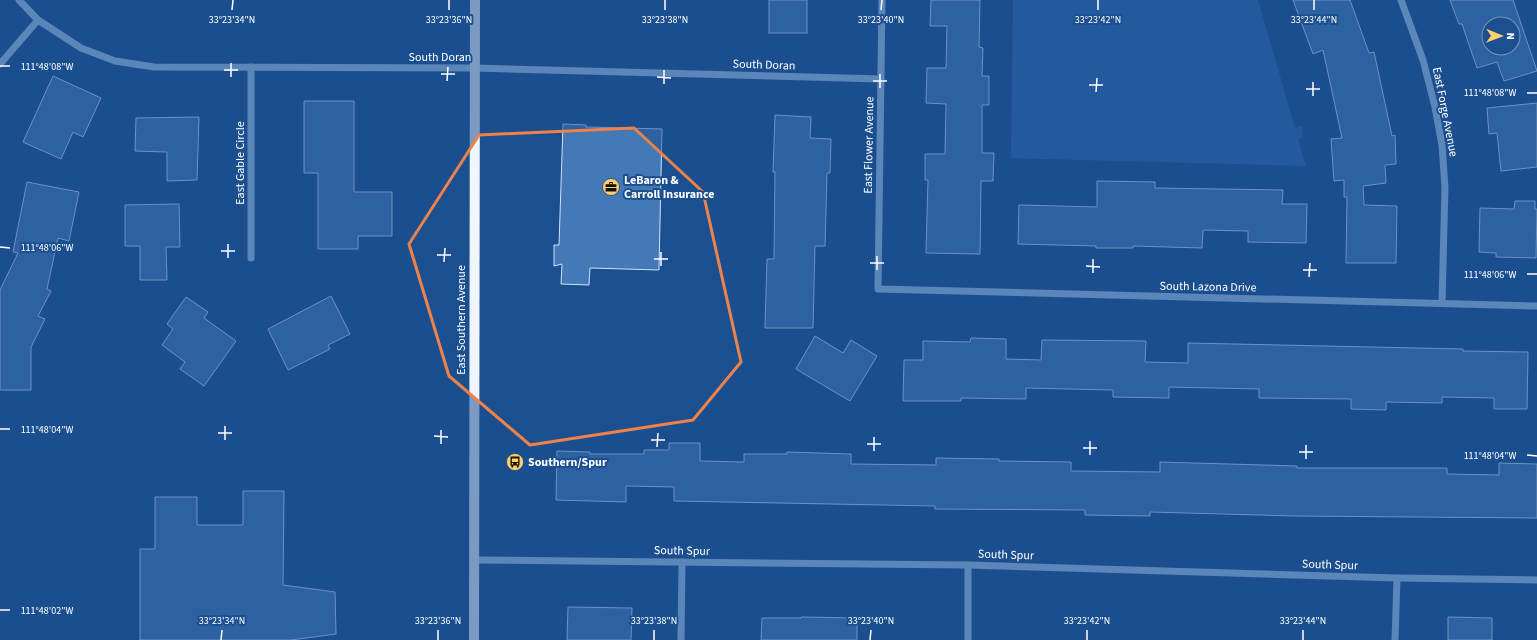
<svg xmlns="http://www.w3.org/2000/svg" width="1537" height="640" viewBox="0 0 1537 640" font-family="'Source Sans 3',sans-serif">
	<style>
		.green { fill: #2e69ad }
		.building { fill: #4478b7; stroke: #cfe3fa; fill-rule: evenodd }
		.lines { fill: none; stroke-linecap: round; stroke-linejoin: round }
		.minor { stroke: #a9c9ee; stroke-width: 7 }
		.major { stroke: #f0f6ff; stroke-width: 10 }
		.marked { fill: none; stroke: #ee8249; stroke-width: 3; stroke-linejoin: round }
		.ticks { fill: none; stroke: #fff; stroke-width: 1.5 }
		.labels { text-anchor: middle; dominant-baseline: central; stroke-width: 4; stroke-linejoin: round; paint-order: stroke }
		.street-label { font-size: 12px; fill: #fff; stroke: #1b4f8f }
		.poi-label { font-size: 12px; font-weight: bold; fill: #fff; stroke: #1b4f8f; text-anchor: start }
		.ticks-label { font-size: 10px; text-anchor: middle; fill: #fff; stroke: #1b4f8f; stroke-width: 4; stroke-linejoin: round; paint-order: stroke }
	</style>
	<rect width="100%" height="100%" fill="#1b4f8f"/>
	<path class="green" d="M 1013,0 L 1258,0 L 1295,128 L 1302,126 L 1303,137 L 1298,139 L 1306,166 L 1011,158 Z"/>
	<g class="building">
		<rect x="769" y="0" width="38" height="33"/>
		<path d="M 931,0 L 980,0 L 979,47 L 983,48 L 982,76 L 989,76 L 989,105 L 982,105 L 982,153 L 994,153 L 993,181 L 981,181 L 980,254 L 926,253 L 928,180 L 925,180 L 925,154 L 945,154 L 946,104 L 926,103 L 927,68 L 946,68 L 947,26 L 930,26 Z"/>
		<path d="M 1293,0 L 1350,0 L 1369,53 L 1374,52 L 1392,136 L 1395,135 L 1396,164 L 1385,165 L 1386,183 L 1363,186 L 1364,205 L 1397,206 L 1396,263 L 1346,263 L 1347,197 L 1344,197 L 1344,180 L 1334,181 L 1331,139 L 1342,138 L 1323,50 L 1313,54 Z"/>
		<path d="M 1450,0 L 1513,0 L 1537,71 L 1504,81 L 1497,62 L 1477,68 L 1462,24 L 1459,24 ZM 1489,24 L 1513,24 L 1513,48 L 1489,48 Z"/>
		<path d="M 53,76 L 101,98 L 83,137 L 73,132 L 61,159 L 23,142 Z"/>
		<path d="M 304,101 L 354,101 L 354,192 L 392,192 L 392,236 L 358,236 L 358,249 L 318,249 L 318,173 L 304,173 Z"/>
		<path d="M 1537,103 L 1537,167 L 1501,171 L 1497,133 L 1489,134 L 1487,108 Z"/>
		<path d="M 775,115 L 811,117 L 810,138 L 831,139 L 830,173 L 827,173 L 825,246 L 815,246 L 813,328 L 765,328 L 767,259 L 774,259 L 775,172 L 773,172 Z"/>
		<path d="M 199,117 L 197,180 L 167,181 L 167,152 L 135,151 L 136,118 Z"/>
		<path d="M 563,124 L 586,125 L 586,127 L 662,129 L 659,270 L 590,268 L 589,285 L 561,284 L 562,264 L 554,266 L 554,245 L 559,245 Z"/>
		<path d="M 1097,181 L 1155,182 L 1155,188 L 1283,190 L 1282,204 L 1307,204 L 1306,243 L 1248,242 L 1248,231 L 1203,230 L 1202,248 L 1133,246 L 1133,248 L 1096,248 L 1096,246 L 1018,244 L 1019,205 L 1097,207 Z"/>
		<path d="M 27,182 L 79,192 L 69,241 L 58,238 L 47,289 L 51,291 L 38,316 L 45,319 L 31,347 L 31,390 L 0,390 L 0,290 L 18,253 L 13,252 Z"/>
		<path d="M 1515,201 L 1535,201 L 1535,209 L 1537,209 L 1536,258 L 1496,257 L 1496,253 L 1479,252 L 1480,208 L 1514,209 Z"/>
		<path d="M 179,204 L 180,247 L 166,247 L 167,280 L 140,280 L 140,246 L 125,246 L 125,205 Z"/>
		<path d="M 331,296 L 350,334 L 328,345 L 330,349 L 288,370 L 268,329 Z"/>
		<path d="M 186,297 L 208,312 L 204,318 L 236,341 L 204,386 L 180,369 L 185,362 L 162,345 L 173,329 L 167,324 Z"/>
		<path d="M 815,336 L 843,353 L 851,340 L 877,356 L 850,401 L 796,369 Z"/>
		<path d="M 971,338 L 1006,339 L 1006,359 L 1041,360 L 1042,340 L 1146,341 L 1145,362 L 1188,363 L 1188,343 L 1463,349 L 1463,351 L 1528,352 L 1527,409 L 1494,409 L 1494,398 L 1442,397 L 1442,403 L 1386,402 L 1386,410 L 1351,409 L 1351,399 L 1259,398 L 1259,389 L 1169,387 L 1169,398 L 1113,397 L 1113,390 L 1026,388 L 1026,399 L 961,398 L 961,401 L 903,401 L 904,360 L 923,360 L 923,341 L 970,342 Z"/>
		<path d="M 669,443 L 700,443 L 700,461 L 744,462 L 744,454 L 787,454 L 787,452 L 851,454 L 851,464 L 936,465 L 936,458 L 999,459 L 999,461 L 1071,462 L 1071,471 L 1160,472 L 1160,462 L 1297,466 L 1297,468 L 1447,468 L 1447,474 L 1499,475 L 1499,463 L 1537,464 L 1537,518 L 1296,516 L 1150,512 L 1150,516 L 1085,515 L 1085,510 L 935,509 L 935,506 L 674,501 L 674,487 L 626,486 L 626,502 L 556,500 L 557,451 L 590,452 L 590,454 L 644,454 L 644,450 L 669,450 Z"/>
		<path d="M 243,491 L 284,491 L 283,585 L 335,592 L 336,634 L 291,640 L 140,640 L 140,549 L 155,549 L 155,497 L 197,497 L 197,525 L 243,525 Z"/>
		<path d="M 568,607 L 632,608 L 631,640 L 567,640 Z"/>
		<path d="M 801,617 L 857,618 L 857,640 L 761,640 L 762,618 L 801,618 Z"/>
		<path d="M 1448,617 L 1492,618 L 1492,640 L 1448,640 Z"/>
	</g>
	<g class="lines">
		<g class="minor">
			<path d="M 19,0 L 38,20 L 81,48 L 115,61 L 154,67 L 474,68 L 881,79"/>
			<path d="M 882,0 L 878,289 L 1537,306"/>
			<path d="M 1401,0 L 1423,60 L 1435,107 L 1442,145 L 1445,188 L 1442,303"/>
			<path d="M 0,64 L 38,20"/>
			<path d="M 251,258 L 251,67"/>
			<path d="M 474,560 L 968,565 L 1397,578 L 1537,580"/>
			<path d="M 968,565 L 968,640"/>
			<path d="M 681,640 L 682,562"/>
			<path d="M 1395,640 L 1397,578"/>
		</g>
		<path class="major" d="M 474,640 L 475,0"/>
	</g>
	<path d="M0 0H1537V640H0ZM 634,128 L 703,192 L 741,362 L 693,420 L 530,445 L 449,376 L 409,244 L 479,135 Z" fill="#1b4f8f" fill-opacity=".55" fill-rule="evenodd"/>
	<path class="marked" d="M 634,128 L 703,192 L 741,362 L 693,420 L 530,445 L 449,376 L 409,244 L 479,135 Z"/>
	<path class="ticks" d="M 232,10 L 233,0M 449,10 L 449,0M 665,10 L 665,0M 881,10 L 882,0M 1098,10 L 1098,0M 1314,10 L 1314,0M 0,66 L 10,66M 224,70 L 238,70M 441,74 L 455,74M 231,77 L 231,63M 657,77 L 671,78M 447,81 L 448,67M 873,81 L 887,81M 664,84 L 664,70M 1089,85 L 1103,85M 880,88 L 880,74M 1306,89 L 1320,89M 1096,92 L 1097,78M 1527,93 L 1537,93M 1313,96 L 1313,82M 0,247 L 10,248M 221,251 L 235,251M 437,255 L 451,255M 228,258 L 228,244M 654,259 L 668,259M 444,262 L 445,248M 870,263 L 884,263M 661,266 L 661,252M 1086,266 L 1100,267M 877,270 L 877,256M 1303,270 L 1317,270M 1093,273 L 1093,259M 1527,274 L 1537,274M 1309,277 L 1310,263M 0,429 L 10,429M 218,433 L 232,433M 434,436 L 448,437M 225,440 L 225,426M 651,440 L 665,440M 441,444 L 441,430M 867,444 L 881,444M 657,447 L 658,433M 1083,448 L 1097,448M 874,451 L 874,437M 1299,452 L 1313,452M 1090,455 L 1090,441M 1527,455 L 1537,456M 1306,459 L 1306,445M 0,610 L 10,610M 221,640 L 222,630M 438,640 L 438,630M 654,640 L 654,630M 870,640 L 871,630M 1087,640 L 1087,630M 1303,640 L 1303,630"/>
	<defs>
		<g id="office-disc" transform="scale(0.9)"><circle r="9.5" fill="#ffd166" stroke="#1b4f8f"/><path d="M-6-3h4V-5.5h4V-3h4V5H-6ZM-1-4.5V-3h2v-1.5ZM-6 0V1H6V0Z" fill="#111"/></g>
		<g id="bus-disc" transform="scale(0.9)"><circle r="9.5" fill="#ffd166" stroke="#1b4f8f"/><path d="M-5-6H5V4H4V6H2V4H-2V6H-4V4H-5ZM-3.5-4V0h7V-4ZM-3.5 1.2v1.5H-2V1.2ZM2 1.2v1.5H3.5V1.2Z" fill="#111"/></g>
	</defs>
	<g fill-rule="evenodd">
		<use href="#office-disc" x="611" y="187"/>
		<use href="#bus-disc" x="515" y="462"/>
	</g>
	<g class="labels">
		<g class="street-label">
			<text x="440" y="57">South Doran</text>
			<text transform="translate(764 65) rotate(2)">South Doran</text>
			<text transform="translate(1445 112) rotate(79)">East Forge Avenue</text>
			<text transform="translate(869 145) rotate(-89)">East Flower Avenue</text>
			<text transform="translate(240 163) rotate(-90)">East Gable Circle</text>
			<text transform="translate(1208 287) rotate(1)">South Lazona Drive</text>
			<text transform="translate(461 320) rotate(-90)">East Southern Avenue</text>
			<text transform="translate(682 551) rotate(1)">South Spur</text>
			<text transform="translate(1006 555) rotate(2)">South Spur</text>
			<text transform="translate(1330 565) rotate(2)">South Spur</text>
		</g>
		<g class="poi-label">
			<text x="624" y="180">LeBaron &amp;<tspan x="624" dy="14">Carroll Insurance</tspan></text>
			<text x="528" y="462">Southern/Spur</text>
		</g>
	</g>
	<g class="ticks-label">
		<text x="232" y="23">33°23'34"N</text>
		<text x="449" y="23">33°23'36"N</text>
		<text x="665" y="23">33°23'38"N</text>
		<text x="881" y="23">33°23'40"N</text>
		<text x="1098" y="23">33°23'42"N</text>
		<text x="1314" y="23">33°23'44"N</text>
		<text x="47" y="70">111°48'08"W</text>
		<text x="1490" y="96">111°48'08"W</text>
		<text x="47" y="251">111°48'06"W</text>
		<text x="1490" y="278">111°48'06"W</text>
		<text x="47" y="433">111°48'04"W</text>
		<text x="1490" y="459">111°48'04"W</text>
		<text x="47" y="614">111°48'02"W</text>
		<text x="222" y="624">33°23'34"N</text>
		<text x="438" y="624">33°23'36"N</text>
		<text x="654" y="624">33°23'38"N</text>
		<text x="871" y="624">33°23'40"N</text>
		<text x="1087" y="624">33°23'42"N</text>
		<text x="1303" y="624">33°23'44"N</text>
	</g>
	<g transform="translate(1501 36) rotate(91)"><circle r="19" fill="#1b4f8f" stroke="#7695bc"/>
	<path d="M0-3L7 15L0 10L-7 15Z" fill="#ffd166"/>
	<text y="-6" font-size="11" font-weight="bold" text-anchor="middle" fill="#ffffff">N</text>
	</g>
</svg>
